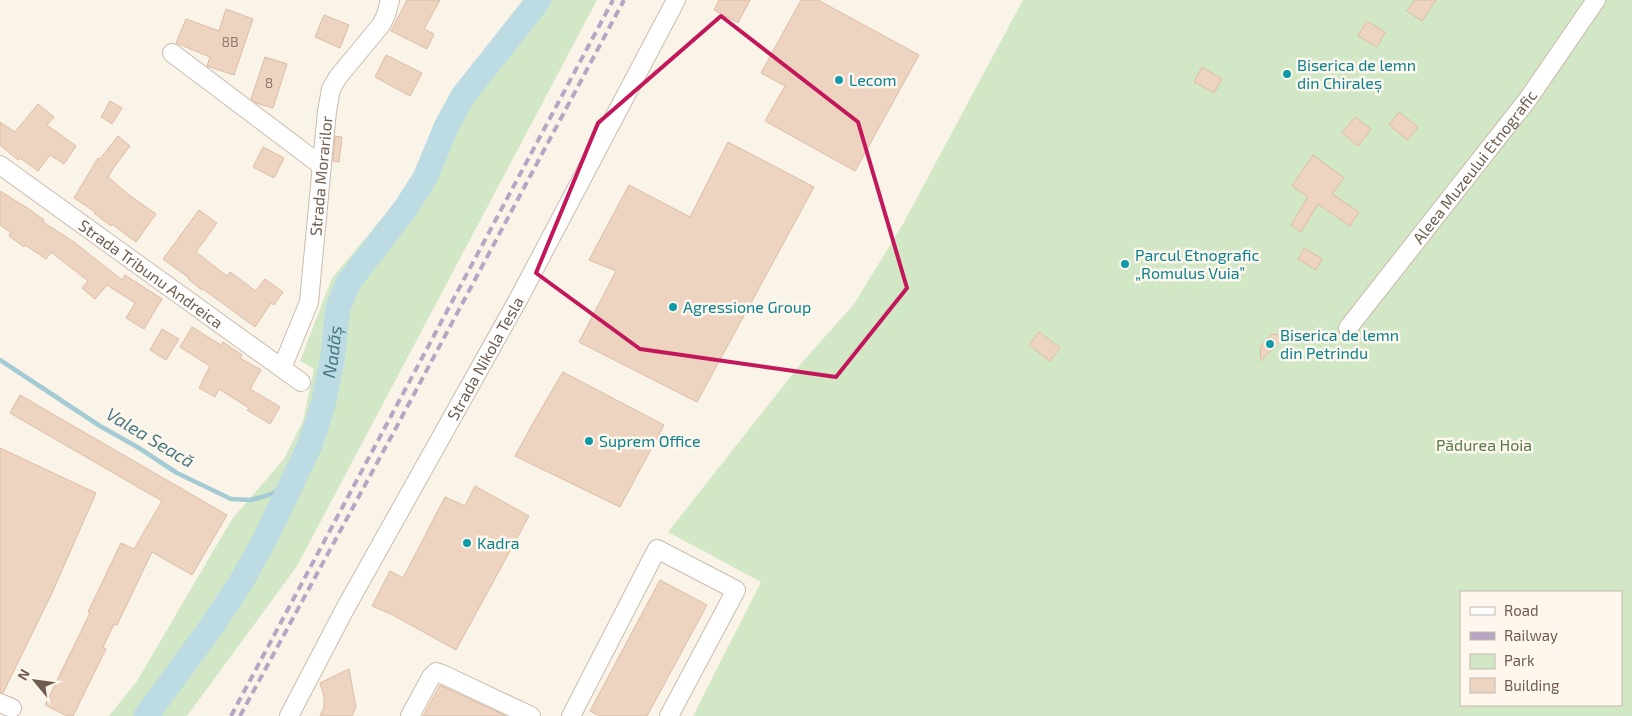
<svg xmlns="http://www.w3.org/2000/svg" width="1632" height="716" font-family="'Exo 2',sans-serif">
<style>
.green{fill:#d2e7c6;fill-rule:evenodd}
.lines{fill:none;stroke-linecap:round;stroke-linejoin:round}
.stream{stroke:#a4cad3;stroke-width:4.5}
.river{stroke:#bddbe2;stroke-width:25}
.building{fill:#edd4c1;stroke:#debca3}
.minor-casing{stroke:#cbbcae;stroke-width:20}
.minor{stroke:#fff;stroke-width:18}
.rail{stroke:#b7a6c3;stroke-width:4;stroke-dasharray:8 5;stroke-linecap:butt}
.marked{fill:none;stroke:#c2185b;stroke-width:4;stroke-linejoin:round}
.culture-dot{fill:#0f9aa8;stroke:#fdf7ed;stroke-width:2}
.labels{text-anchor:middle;stroke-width:5;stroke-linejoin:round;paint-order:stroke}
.number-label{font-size:14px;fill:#907a6a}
.culture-label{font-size:16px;fill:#0d838f;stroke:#fdf7ed;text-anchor:start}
.street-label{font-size:16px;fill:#715c4d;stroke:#fdf7ed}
.park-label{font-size:16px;fill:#567b49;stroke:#fdf7ed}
.water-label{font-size:18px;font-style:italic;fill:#497783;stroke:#fdf7ed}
</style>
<rect width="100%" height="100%" fill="#faf3e7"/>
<!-- green -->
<g class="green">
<polygon points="528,0 597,0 297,566 187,716 109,716 137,681 232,519 284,459 303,421 314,369 300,361 332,278 415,179 448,109 474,66"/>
<path d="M1023,0h609v716h-939l68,-134 -93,-50 131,-166 55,-62 49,-80zM1461,592h160v113h-160z"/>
</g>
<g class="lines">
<!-- stream -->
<polyline class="stream" points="0,360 100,426 139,448 177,473 231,499 251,500 272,494 293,478"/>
<!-- river -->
<path class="river" id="s1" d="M146,716l66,-90 29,-44 24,-43 45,-94 13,-40 9,-43 6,-54 10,-25 57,-74 20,-31 21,-51 17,-31 76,-96"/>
</g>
<!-- building -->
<g class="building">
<polygon points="407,0 440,0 424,29 434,34 427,49 391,31"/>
<polygon points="719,0 750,0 738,23 714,10"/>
<polygon points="801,0 818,0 919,55 855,171 765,121 785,86 761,73"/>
<polygon points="1415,0 1436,0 1422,21 1407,11"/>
<polygon points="226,9 253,19 234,75 207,66 210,57 176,43 186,19 219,31"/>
<polygon points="324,15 349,25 340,48 315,37"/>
<polygon points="1367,21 1385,32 1377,47 1358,36"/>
<polygon points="386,55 422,73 410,96 375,77"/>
<polygon points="265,57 287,64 273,108 256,103 251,99"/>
<polygon points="1202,67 1222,79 1214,93 1194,82"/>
<polygon points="110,101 122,108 112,124 101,117"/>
<polygon points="38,104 54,117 47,125 76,146 64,164 50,155 38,171 20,158 18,160 0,145 0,122 15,132"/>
<polygon points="1399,112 1418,127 1408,140 1389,125"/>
<polygon points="1355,117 1371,129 1358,146 1342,133"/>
<polygon points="118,136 130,146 114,167 108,177 129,195 156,214 136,242 112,224 111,226 94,213 95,212 74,198 98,158 100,159"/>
<polygon points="335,136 342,137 339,162 333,161"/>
<polygon points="728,142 814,187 697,402 579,342 616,271 589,260 629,185 690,217"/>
<polygon points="263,147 284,158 274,178 253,167"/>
<polygon points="1313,155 1344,178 1332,194 1359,212 1350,226 1318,204 1301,232 1291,225 1308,197 1292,186"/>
<polygon points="0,191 29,209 44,220 43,222 74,242 122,280 125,275 162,299 144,329 126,318 135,303 107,285 95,299 82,288 88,281 51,252 46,259 25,245 24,247 9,236 11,233 0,225"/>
<polygon points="199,210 217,223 196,252 227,276 230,272 256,291 265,279 283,292 274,305 271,303 255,327 203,289 202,290 188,279 189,278 163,259"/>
<polygon points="1304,248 1322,259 1316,270 1298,259"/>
<polygon points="192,327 221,345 223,342 242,355 240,358 261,370 250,389 280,407 270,424 247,410 249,408 219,389 215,397 199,388 210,366 180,347"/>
<polygon points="162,329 179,339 166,360 150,350"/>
<polygon points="1039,332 1060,348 1050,361 1029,345"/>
<polygon points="1272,334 1285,336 1261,361 1260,347"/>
<polygon points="563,372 664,425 620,507 515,456 537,416"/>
<polygon points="20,395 227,515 192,575 152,552 117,625 114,624 103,647 106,649 73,716 67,716 45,705 90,613 88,612 121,543 134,549 162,501 10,413"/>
<polygon points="0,448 96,493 51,595 3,693 0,693"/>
<polygon points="475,486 529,516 456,650 391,614 372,606 390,571 403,578 445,497 465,506"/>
<polygon points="660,580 707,605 647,716 600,716 590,711"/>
<polygon points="349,669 356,707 352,716 320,716 324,707 324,696 320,683"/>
<polygon points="440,685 504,715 506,716 423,716"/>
</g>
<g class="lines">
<defs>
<g id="minor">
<polyline points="172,53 322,166"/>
<path id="s2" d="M0,165l301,217"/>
<path id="s3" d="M1348,328l180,-229 68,-99"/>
<path id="s4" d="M282,368l27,-66 18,-191 4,-22 7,-12 43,-52 5,-10 4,-15"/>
<polyline points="0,703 12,708"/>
<path id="s5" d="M289,716l57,-109 173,-309 157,-298"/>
<polyline points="410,716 431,677 436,672 442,674 531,716"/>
<polyline points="571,716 657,549 736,590 669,716"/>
</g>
</defs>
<!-- minor casing -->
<use href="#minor" class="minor-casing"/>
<!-- minor -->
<use href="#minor" class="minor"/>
<!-- rail -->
<g class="rail">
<polyline points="231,716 613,0"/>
<polyline points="240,716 397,426 624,0"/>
</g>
</g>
<!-- marked area -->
<path class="marked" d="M721,16l137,106 49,166 -71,89 -196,-28 -104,-76 62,-150z"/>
<!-- markers -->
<g class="culture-dot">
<circle cx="1287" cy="74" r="5"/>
<circle cx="839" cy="80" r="5"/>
<circle cx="1125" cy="264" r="5"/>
<circle cx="673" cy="307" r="5"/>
<circle cx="1270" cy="344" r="5"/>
<circle cx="589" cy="441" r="5"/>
<circle cx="467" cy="543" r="5"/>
</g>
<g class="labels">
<!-- number labels -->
<g class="number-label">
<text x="230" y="47">8B</text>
<text x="269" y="88">8</text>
</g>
<!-- culture labels -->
<g class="culture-label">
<text x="1297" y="71">Biserica de lemn<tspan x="1297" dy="18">din Chiraleș</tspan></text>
<text x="849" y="86">Lecom</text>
<text x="1135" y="261">Parcul Etnografic<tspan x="1135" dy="18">„Romulus Vuia”</tspan></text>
<text x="683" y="313">Agressione Group</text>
<text x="1280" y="341">Biserica de lemn<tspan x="1280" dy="18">din Petrindu</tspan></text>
<text x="599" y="447">Suprem Office</text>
<text x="477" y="549">Kadra</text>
</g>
<!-- street labels -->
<g class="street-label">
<text dy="6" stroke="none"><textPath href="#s3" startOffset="205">Aleea Muzeului Etnografic</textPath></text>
<text dy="6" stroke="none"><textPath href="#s4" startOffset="198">Strada Morarilor</textPath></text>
<text dy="6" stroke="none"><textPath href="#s2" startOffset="186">Strada Tribunu Andreica</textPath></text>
<text dy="6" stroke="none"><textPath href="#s5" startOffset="408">Strada Nikola Tesla</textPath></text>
</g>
<!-- park labels -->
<g class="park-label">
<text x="1484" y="451">Pădurea Hoia</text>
</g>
<!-- water labels -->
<g class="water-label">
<text dy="6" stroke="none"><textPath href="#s1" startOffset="414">Nadăș</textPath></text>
<text transform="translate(150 438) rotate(31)" y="6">Valea Seacă</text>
</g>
</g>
<!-- legend -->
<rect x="1460" y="591" width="162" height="115" fill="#fdf7ed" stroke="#c5b9ad"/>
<rect x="1470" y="607" width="25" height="8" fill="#ffffff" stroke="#c5b9ad"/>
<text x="1504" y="616" font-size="15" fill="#715c4d">Road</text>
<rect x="1470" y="632" width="25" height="8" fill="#b7a6c3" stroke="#c5b9ad"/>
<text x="1504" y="641" font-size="15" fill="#715c4d">Railway</text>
<rect x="1470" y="654" width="25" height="15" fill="#d2e7c6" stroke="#c5b9ad"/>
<text x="1504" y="666" font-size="15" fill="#715c4d">Park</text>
<rect x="1470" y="678" width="25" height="15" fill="#edd4c1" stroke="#c5b9ad"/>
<text x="1504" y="691" font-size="15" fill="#715c4d">Building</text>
<!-- north arrow -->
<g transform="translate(35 681) rotate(299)" stroke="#fdf7ed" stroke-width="4" paint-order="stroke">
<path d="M0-4L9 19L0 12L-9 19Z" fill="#715c4d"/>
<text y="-8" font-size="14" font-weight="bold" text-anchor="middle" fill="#715c4d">N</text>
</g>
</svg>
